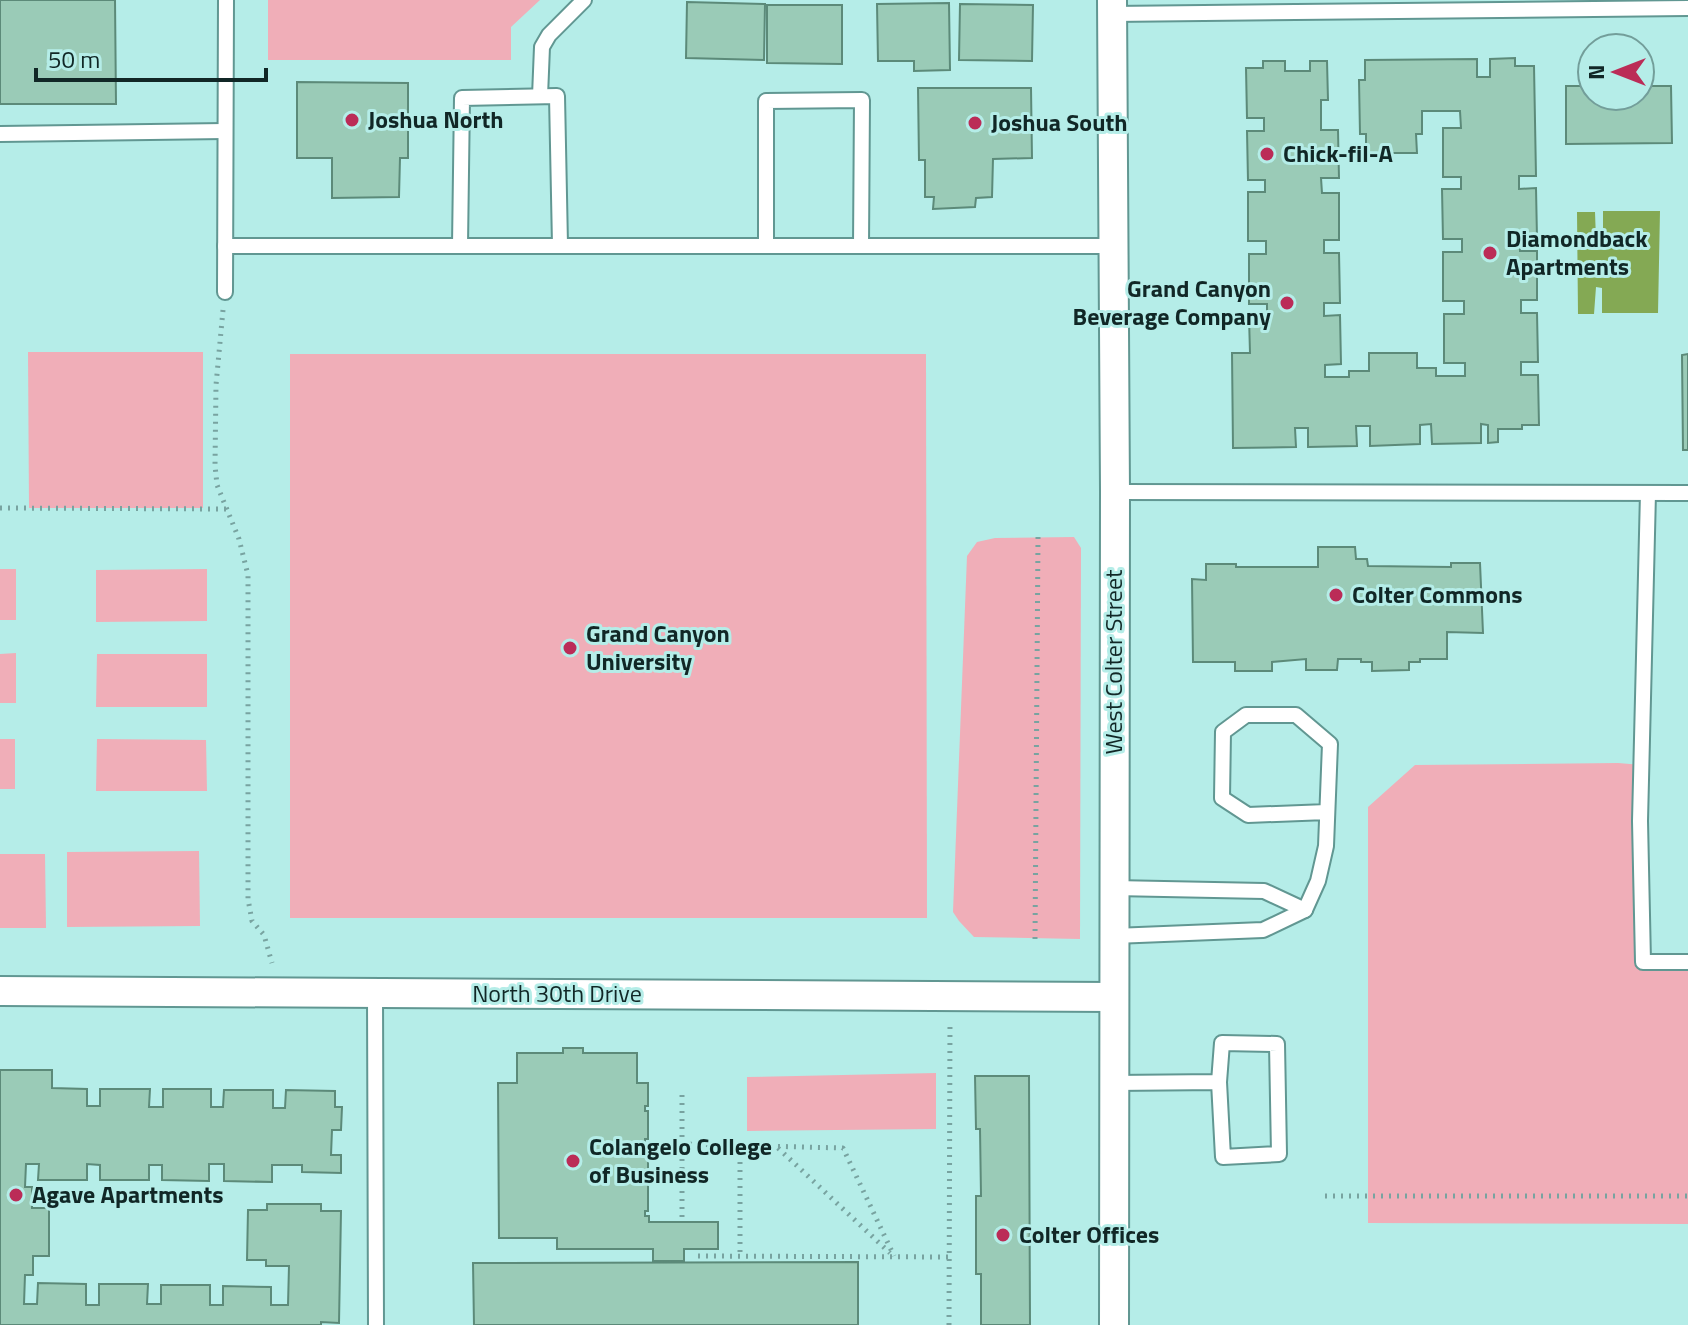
<svg xmlns="http://www.w3.org/2000/svg" width="1688" height="1325" font-family="'Titillium Web',sans-serif">
<style>
.green{fill:#f0aeb8}
.water{fill:#84a954}
.building{fill:#9acbb7;stroke:#5c8a79;stroke-width:2}
.lines{fill:none;stroke-linecap:round;stroke-linejoin:round}
.service-casing{stroke:#619792;stroke-width:18}
.minor-casing{stroke:#619792;stroke-width:32}
.path{stroke:#78a3a0;stroke-width:5;stroke-dasharray:2 6;stroke-linecap:butt}
.service{stroke:#fff;stroke-width:14}
.minor{stroke:#fff;stroke-width:28}
.poi-dot{fill:#bb2c57;stroke:#b5ede8;stroke-width:3}
.labels{text-anchor:middle;stroke-width:6;stroke-linejoin:round;paint-order:stroke}
.poi-label{font-size:24px;font-weight:bold;fill:#112726;stroke:#b5ede8;text-anchor:start}
.street-label{font-size:24px;fill:#112726;stroke:#b5ede8}
</style>
<rect width="100%" height="100%" fill="#b5ede8"/>
<!-- green -->
<g class="green">
<polygon points="268,0 540,0 511,27 511,60 268,60"/>
<polygon points="28,352 203,352 203,508 29,508"/>
<polygon points="290,354 926,354 927,918 290,918"/>
<polygon points="1074,537 1081,548 1080,939 974,937 959,921 953,912 967,556 977,542 995,538"/>
<rect x="0" y="569" width="16" height="51"/>
<polygon points="207,569 207,621 96,622 96,570"/>
<polygon points="16,653 16,703 0,703 0,654"/>
<polygon points="97,654 207,654 207,707 96,707"/>
<rect x="0" y="739" width="15" height="50"/>
<polygon points="97,739 206,740 207,791 96,791"/>
<polygon points="1618,763 1642,765 1643,962 1688,962 1688,1224 1368,1223 1368,807 1415,765"/>
<polygon points="199,851 200,926 67,927 67,852"/>
<polygon points="0,854 45,854 46,928 0,928"/>
<polygon points="936,1073 936,1129 747,1131 747,1077"/>
</g>
<!-- water -->
<polygon class="water" points="1603,211 1660,211 1658,313 1602,313 1602,288 1596,287 1594,314 1578,314 1577,212 1595,212 1596,240 1603,239"/>
<!-- building -->
<g class="building">
<polygon points="0,0 115,0 116,104 0,104"/>
<polygon points="687,2 765,4 764,60 686,58"/>
<polygon points="949,3 950,70 914,71 914,61 878,61 877,4"/>
<polygon points="960,4 1033,5 1032,61 959,60"/>
<polygon points="767,5 842,5 842,64 767,63"/>
<polygon points="1515,58 1515,66 1534,66 1536,176 1519,176 1519,189 1536,188 1537,238 1520,238 1520,251 1537,251 1537,300 1521,300 1521,313 1537,313 1538,362 1521,362 1521,375 1538,375 1539,425 1522,425 1522,429 1498,429 1498,442 1488,443 1488,425 1481,424 1481,443 1432,444 1431,424 1420,425 1420,444 1370,446 1370,426 1356,426 1357,446 1308,447 1308,428 1295,428 1296,447 1233,448 1232,353 1250,353 1249,317 1267,317 1267,304 1249,304 1249,254 1266,254 1266,241 1248,241 1248,192 1265,192 1265,180 1248,180 1247,131 1264,131 1264,118 1247,118 1246,68 1263,68 1263,61 1285,61 1285,71 1310,71 1310,61 1327,61 1328,100 1321,100 1321,130 1338,130 1339,178 1321,178 1322,193 1339,193 1339,240 1324,240 1324,253 1339,253 1340,303 1324,303 1324,316 1340,315 1341,364 1325,365 1325,377 1349,377 1349,371 1369,371 1369,353 1417,353 1417,368 1436,368 1436,376 1465,376 1465,363 1444,363 1444,314 1464,314 1464,301 1443,301 1443,252 1462,252 1462,239 1443,239 1442,189 1461,189 1461,177 1443,177 1443,128 1461,128 1460,111 1422,111 1422,134 1416,134 1417,153 1366,153 1366,134 1360,134 1359,80 1365,80 1365,60 1477,59 1477,77 1490,77 1490,59"/>
<polygon points="297,82 408,83 408,158 400,158 399,197 332,198 332,158 297,158"/>
<polygon points="1566,86 1592,86 1592,96 1640,96 1640,86 1671,86 1672,143 1566,144"/>
<polygon points="918,88 1031,88 1032,158 993,159 992,197 976,198 975,207 933,209 934,197 925,197 925,160 919,160"/>
<polygon points="1688,354 1688,450 1683,450 1682,355"/>
<polygon points="1318,547 1355,547 1356,559 1367,559 1368,566 1451,567 1451,563 1480,563 1483,633 1447,632 1447,659 1420,659 1420,662 1409,662 1409,670 1372,671 1372,662 1361,662 1361,659 1338,659 1337,670 1306,670 1306,659 1272,662 1272,671 1235,671 1235,662 1193,662 1192,579 1206,580 1206,564 1236,564 1236,567 1318,567"/>
<polygon points="563,1048 583,1048 583,1053 637,1053 637,1083 648,1083 648,1106 645,1106 645,1111 648,1111 648,1139 645,1139 645,1144 648,1144 648,1178 645,1178 645,1183 648,1183 648,1211 645,1211 645,1216 649,1216 649,1222 718,1222 718,1249 684,1249 684,1261 653,1261 653,1249 557,1249 557,1238 499,1238 498,1083 517,1083 517,1053 563,1053"/>
<polygon points="0,1070 52,1070 52,1088 87,1089 87,1106 100,1106 100,1089 150,1089 149,1107 163,1107 163,1089 211,1089 211,1107 223,1107 224,1090 273,1090 273,1108 285,1108 286,1090 335,1091 335,1107 342,1107 341,1130 332,1130 331,1155 341,1155 341,1173 302,1172 302,1165 272,1165 272,1182 224,1181 224,1164 209,1164 209,1181 162,1180 162,1165 149,1165 149,1180 100,1180 100,1165 87,1164 87,1180 38,1180 39,1164 26,1164 25,1187 32,1187 32,1208 49,1208 49,1256 33,1256 33,1275 25,1275 24,1304 37,1304 38,1283 86,1284 86,1305 99,1305 99,1284 148,1284 147,1304 161,1304 161,1285 210,1285 210,1305 223,1305 223,1286 271,1287 271,1305 288,1305 289,1266 266,1266 266,1260 247,1260 248,1210 267,1210 267,1204 321,1204 321,1211 341,1211 339,1323 321,1322 321,1325 0,1325"/>
<polygon points="975,1076 1029,1076 1030,1325 981,1325 981,1274 976,1274 976,1196 981,1196 980,1129 976,1129"/>
<polygon points="858,1262 858,1325 474,1325 473,1263"/>
</g>
<g class="lines">
<defs>
<g id="service">
<polyline points="1112,14 1688,8"/>
<polyline points="540,96 542,47 549,35 584,0"/>
<polyline points="0,134 225,131"/>
<polyline points="460,245 462,98 557,96 560,245"/>
<polyline points="225,246 1113,246"/>
<polyline points="766,246 766,101 862,100 861,246"/>
<polyline points="225,292 226,0"/>
<polyline points="1115,492 1688,493"/>
<polyline points="1648,493 1640,821 1643,962 1688,962"/>
<polyline points="1114,888 1264,891 1305,910 1263,930 1114,936"/>
<polyline points="1305,910 1318,881 1326,846 1330,744 1296,715 1246,715 1223,732 1222,798 1248,815 1327,812"/>
<polyline points="375,993 376,1325"/>
<polyline points="1113,1083 1219,1082 1222,1043 1277,1044 1279,1154 1223,1157 1219,1082"/>
</g>
<g id="minor">
<polyline points="1112,0 1115,492 1114,1325"/>
<polyline points="0,991 1114,997"/>
</g>
</defs>
<!-- service casing -->
<use href="#service" class="service-casing"/>
<!-- minor casing -->
<use href="#minor" class="minor-casing"/>
<!-- path -->
<g class="path">
<polyline points="223,310 216,385 215,465 217,485 239,539 248,575 248,899 252,921 264,935 272,963"/>
<polyline points="0,508 227,509"/>
<polyline points="1035,939 1038,537"/>
<polyline points="682,1144 843,1148 894,1256"/>
<polyline points="740,1146 740,1256"/>
<polyline points="778,1148 890,1253"/>
<polyline points="1325,1196 1688,1196"/>
<polyline points="682,1217 682,1094"/>
<polyline points="698,1256 949,1257"/>
<polyline points="949,1325 950,1022"/>
</g>
<!-- service -->
<use href="#service" class="service"/>
<!-- minor -->
<use href="#minor" class="minor"/>
</g>
<!-- markers -->
<g class="poi-dot">
<circle cx="352" cy="120" r="8"/>
<circle cx="975" cy="123" r="8"/>
<circle cx="1267" cy="154" r="8"/>
<circle cx="1490" cy="253" r="8"/>
<circle cx="1287" cy="303" r="8"/>
<circle cx="1336" cy="595" r="8"/>
<circle cx="570" cy="648" r="8"/>
<circle cx="573" cy="1161" r="8"/>
<circle cx="16" cy="1195" r="8"/>
<circle cx="1003" cy="1235" r="8"/>
</g>
<g class="labels">
<!-- poi labels -->
<g class="poi-label">
<text x="368" y="128">Joshua North</text>
<text x="991" y="131">Joshua South</text>
<text x="1283" y="162">Chick-fil-A</text>
<text x="1506" y="247">Diamondback<tspan x="1506" dy="28">Apartments</tspan></text>
<text x="1271" y="297" text-anchor="end">Grand Canyon<tspan x="1271" dy="28">Beverage Company</tspan></text>
<text x="1352" y="603">Colter Commons</text>
<text x="586" y="642">Grand Canyon<tspan x="586" dy="28">University</tspan></text>
<text x="589" y="1155">Colangelo College<tspan x="589" dy="28">of Business</tspan></text>
<text x="32" y="1203">Agave Apartments</text>
<text x="1019" y="1243">Colter Offices</text>
</g>
<!-- street labels -->
<g class="street-label">
<text transform="translate(1114 662) rotate(-90)" y="8">West Colter Street</text>
<text x="557" y="1002">North 30th Drive</text>
</g>
</g>
<!-- north arrow -->
<g transform="translate(1616 72) rotate(270)"><circle r="38" fill="#b5ede8" stroke="#739e9a" stroke-width="2"/>
<path d="M0-6L14 30L0 20L-14 30Z" fill="#bb2c57"/>
<text y="-12" font-size="22" font-weight="bold" text-anchor="middle" fill="#112726">N</text>
</g>
<!-- scale -->
<path d="M36 68v12h230v-12" fill="none" stroke="#112726" stroke-width="4"/>
<text x="48" y="68" font-size="24" fill="#112726" stroke="#b5ede8" stroke-width="6" paint-order="stroke">50 m</text>
</svg>
